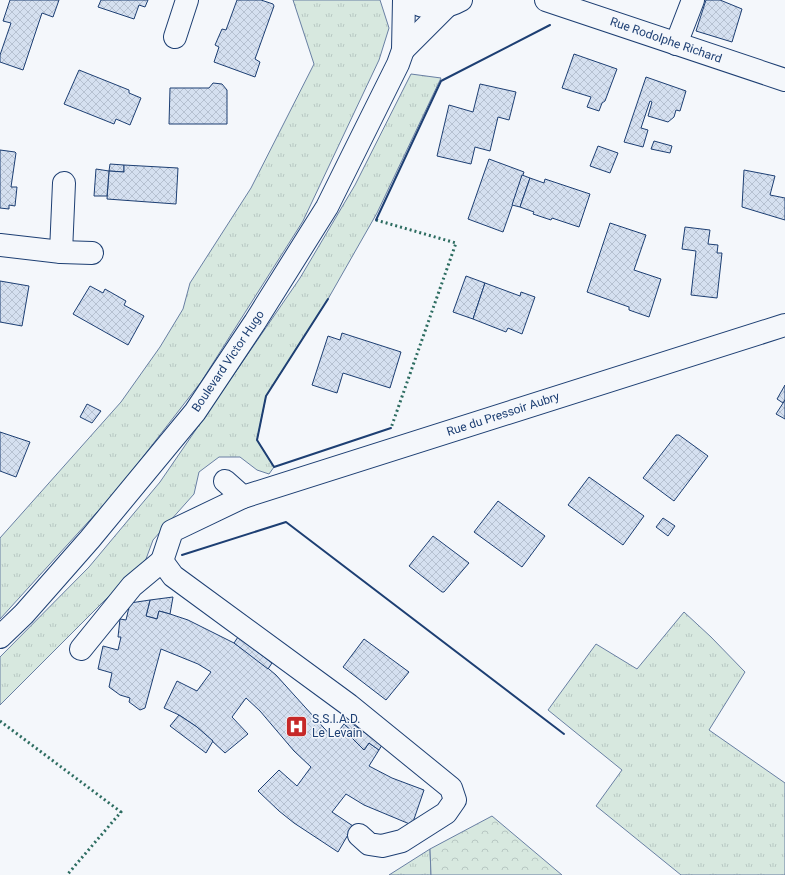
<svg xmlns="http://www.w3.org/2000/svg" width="785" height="875" font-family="Roboto,sans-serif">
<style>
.grass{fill:url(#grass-tufts);stroke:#687fa3}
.forest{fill:url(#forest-crowns);stroke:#687fa3}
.building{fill:url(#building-cross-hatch);stroke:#1d3f73}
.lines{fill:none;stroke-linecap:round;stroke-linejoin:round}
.minor-casing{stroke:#1d3f73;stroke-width:24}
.major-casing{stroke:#1d3f73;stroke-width:24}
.minor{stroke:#f4f7fb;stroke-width:22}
.major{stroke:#f4f7fb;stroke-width:22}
.hedge{stroke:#2c6c60;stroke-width:3;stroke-dasharray:2 3;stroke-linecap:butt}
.wall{stroke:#1d3f73;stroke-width:2}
.labels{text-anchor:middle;stroke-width:3;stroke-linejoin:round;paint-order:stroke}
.street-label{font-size:12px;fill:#1d3f73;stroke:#f4f7fb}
.poi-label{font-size:12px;fill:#1d3f73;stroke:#f4f7fb;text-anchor:start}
</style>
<defs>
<pattern id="grass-tufts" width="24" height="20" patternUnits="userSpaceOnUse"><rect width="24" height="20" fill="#d7e8df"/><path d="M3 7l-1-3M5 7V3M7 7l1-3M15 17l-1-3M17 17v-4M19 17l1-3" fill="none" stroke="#b8c8c3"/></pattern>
<pattern id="forest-crowns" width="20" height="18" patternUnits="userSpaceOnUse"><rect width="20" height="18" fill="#d7e8df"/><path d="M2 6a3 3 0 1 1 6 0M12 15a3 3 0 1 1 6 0" fill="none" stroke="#b8c8c3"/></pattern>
<pattern id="building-cross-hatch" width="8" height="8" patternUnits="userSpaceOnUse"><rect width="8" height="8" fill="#d5e0f0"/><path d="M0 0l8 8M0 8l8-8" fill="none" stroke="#b6c1d1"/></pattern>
</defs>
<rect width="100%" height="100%" fill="#f4f7fb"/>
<!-- grass -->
<g class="grass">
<polygon points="293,0 380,0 389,28 379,60 303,221 201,382 118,489 0,619 0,538 121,402 160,347 183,309 190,283 251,188 314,64"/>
<polygon points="411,74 441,78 377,213 328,299 266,396 257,440 274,467 269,474 257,470 240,457 219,457 199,472 194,494 153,540 146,559 0,705 0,657 89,567 160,482 300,278 355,185"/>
<polygon points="684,612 711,637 745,672 709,730 785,783 785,875 681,875 596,806 622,770 548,710 596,644 637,669"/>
<polygon points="430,849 431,875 389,875"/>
</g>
<!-- forest -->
<polygon class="forest" points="492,816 562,875 431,875 430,849"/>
<!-- building -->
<g class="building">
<polygon points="10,0 59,0 53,17 42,13 23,70 0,62 0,55 11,23 3,21"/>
<polygon points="101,0 148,0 145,7 139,5 134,19 98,7"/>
<polygon points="237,0 261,0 273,4 274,6 255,59 260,62 255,77 214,62 219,47 215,45 222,29 226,30"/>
<polygon points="706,0 720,0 742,9 732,42 696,31"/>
<polygon points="574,54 617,69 605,101 602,103 599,111 587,107 591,97 562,88"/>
<polygon points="79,70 129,90 129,93 141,98 130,125 116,119 114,124 64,104"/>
<polygon points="646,77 686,91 680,111 676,110 674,117 668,122 648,116 652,102 650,101 641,128 648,130 643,147 624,142"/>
<polygon points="213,83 222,84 227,90 227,124 169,124 170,88 209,88"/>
<polygon points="480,84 516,92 509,120 498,117 490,151 475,147 471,164 437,156 449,105 473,112"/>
<polygon points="654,141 672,146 670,153 651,149"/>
<polygon points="598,146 618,153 610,173 590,166"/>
<polygon points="0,150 15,152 16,153 11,187 17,187 15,206 9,205 9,209 0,208"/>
<polygon points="489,159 524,172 503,232 468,219"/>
<polygon points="110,164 124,165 124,172 109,171"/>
<polygon points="124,165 178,168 176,204 107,199 109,171 124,172"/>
<polygon points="96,169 109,171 107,196 94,196"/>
<polygon points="744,170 775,176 770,195 785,198 785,220 742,207"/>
<polygon points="522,175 530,178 520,207 512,205"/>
<polygon points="530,178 544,183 545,179 590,194 579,227 552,218 551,220 533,214 534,212 520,207"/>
<polygon points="610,223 646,235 634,270 661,279 649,317 629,310 629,307 587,292"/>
<polygon points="685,227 710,230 708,244 718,245 717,253 722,253 717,298 691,295 696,251 682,249"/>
<polygon points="466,276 485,283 473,319 453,312"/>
<polygon points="0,281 29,286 22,326 0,322"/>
<polygon points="485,283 520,296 521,292 535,297 522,334 508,328 506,332 473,319"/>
<polygon points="90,286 103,293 105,289 126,301 124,305 144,316 128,345 73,314"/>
<polygon points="342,333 401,352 390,388 343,373 337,393 312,385 328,336 340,340"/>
<polygon points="785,385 785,400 783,403 777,399"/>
<polygon points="785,400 785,419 776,414"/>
<polygon points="87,404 101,411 92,423 80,417"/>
<polygon points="0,432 30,442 16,477 0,471"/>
<polygon points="676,435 679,435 708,456 674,501 643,478"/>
<polygon points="589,477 644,516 623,545 568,505"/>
<polygon points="498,501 545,536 522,567 474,532"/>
<polygon points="663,518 675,526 668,536 656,527"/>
<polygon points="433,536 469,563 444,592 442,592 409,566"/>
<polygon points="173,597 170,614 159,611 157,619 146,616 150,600"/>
<polygon points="150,600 146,616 157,619 159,611 170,614 188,620 234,643 257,659 276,675 333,738 344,724 353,732 350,736 364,750 369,743 379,750 369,766 392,778 424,790 412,825 364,805 346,794 332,812 353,826 338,852 294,823 279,811 258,791 279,770 297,786 311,767 294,751 260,711 246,698 232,717 248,734 225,753 197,727 179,715 164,708 177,681 197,691 211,672 198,664 161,649 145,708 140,710 129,702 130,698 120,695 109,687 112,673 98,669 103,646 118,650 121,637 118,637 120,619 126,620 130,603"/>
<polygon points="238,637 272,663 268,669 234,643"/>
<polygon points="364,639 409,672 386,700 343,667"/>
<polygon points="179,715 197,727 213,741 206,753 170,726"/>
<polygon points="347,720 382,745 379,750 369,743 364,750 350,736 353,732 344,724"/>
</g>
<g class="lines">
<defs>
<g id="minor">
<polyline points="546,0 785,80"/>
<polyline points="175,37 187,0"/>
<polyline points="676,44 693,0"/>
<polyline points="0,245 61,252 92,253"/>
<polyline points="61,252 64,183"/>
<polyline points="225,481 243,497 785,325"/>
<polyline points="162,561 172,531 243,497"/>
<polyline points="81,649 132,586 162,561 173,576 349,705 451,788 455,800 446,813 402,841 382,846 369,844 359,835"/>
</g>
<g id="major">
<path d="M410,0c16,11 35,9 51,0"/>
<polyline points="403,50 446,7"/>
<polyline points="0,637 24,614 90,539 195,412 255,322 327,207 398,64 403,50 404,0"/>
</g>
</defs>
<!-- minor casing -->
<use href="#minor" class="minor-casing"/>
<!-- major casing -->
<use href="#major" class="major-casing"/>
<!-- minor -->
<use href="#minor" class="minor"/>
<!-- major -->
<use href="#major" class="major"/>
<!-- hedge -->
<g class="hedge">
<polyline points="376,220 456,243 391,428"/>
<polyline points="0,721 121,812 67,875"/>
</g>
<!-- wall -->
<g class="wall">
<polyline points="376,220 441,81 550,25"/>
<polyline points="328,299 266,396 257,440 274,467 391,428"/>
<polyline points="182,555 286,522 564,734"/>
</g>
</g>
<!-- icons -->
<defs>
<symbol id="hospital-square" viewBox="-11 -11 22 22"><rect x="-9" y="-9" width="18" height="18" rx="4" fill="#c62828" stroke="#f4f7fb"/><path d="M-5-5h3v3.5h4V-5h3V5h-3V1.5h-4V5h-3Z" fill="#fff"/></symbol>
</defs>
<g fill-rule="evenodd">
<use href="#hospital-square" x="284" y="714" width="25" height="25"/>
</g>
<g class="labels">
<!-- street labels -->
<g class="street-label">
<text transform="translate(666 40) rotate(19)" y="4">Rue Rodolphe Richard</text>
<text transform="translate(228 361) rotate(-56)" y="4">Boulevard Victor Hugo</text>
<text transform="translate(503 414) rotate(-18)" y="4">Rue du Pressoir Aubry</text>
</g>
<!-- poi labels -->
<g class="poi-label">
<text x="312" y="723">S.S.I.A.D.<tspan x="312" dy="14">Le Levain</tspan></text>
</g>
</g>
</svg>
